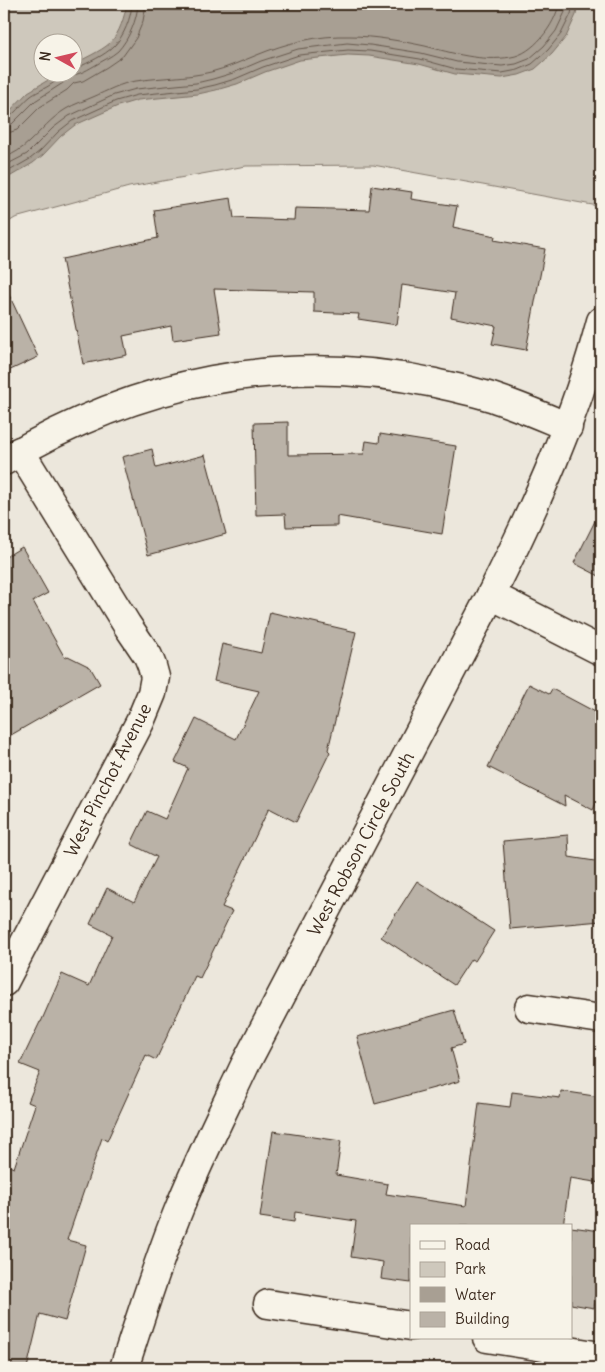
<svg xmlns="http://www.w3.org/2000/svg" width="605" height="1372" font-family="Delius,sans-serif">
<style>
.green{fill:#cec8bc;stroke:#84796d;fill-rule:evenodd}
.water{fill:#a89f93;stroke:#7c7064}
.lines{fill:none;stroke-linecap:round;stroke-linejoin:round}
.shore{stroke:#67594d;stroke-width:1}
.building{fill:#bab2a7;stroke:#3b2a1e}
.minor-casing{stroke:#3b2a1e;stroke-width:31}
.minor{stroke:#f7f3e8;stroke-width:28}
.labels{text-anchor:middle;stroke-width:4;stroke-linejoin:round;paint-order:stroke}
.street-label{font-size:18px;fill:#3b2a1e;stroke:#f7f3e8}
</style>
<rect width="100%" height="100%" fill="#ece7dc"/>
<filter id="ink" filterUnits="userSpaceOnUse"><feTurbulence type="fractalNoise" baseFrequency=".02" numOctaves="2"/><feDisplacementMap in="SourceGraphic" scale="10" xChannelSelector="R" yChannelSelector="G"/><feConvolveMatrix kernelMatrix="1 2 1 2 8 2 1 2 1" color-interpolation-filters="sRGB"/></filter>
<g filter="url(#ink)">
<!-- green -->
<path class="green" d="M4,4h597v186l-3,16 -225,-41 -127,1 -117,21 -114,31 -11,7zM42,42h30v30h-30z"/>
<!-- water -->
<path class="water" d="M127,4h451l-2,11 -10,22 -14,17 -17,15 -16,6 -17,3 -47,-4 -36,-10 -50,-8 -21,-1 -48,5 -35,12 -28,12 -21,6 -18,4 -60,6 -20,6 -43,19 -14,11 -18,19 -10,8 -22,13 -7,2v-61l24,-25 32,-19 12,-1 1,-7c11,-7 27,-13 37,-22 10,-10 14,-26 17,-39z"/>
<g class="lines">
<!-- shore -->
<g class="shore">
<path d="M72,69l5,-1c12,-6 27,-12 37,-22 10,-10 17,-28 18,-42"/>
<path d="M4,120c8,-2 19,-18 27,-24 8,-6 29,-13 31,-24"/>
<path d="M4,126l8,-2 23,-23 28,-18 6,-8c10,0 16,-4 25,-9 8,-5 17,-9 24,-15 11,-12 19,-31 20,-47"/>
<polyline points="4,133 11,132 17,130 40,107 67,90 74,83 83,81 107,67 123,56 136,38 143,21 146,4"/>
<path d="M4,158c9,-4 18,-9 25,-16 12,-11 22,-24 37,-33 8,-5 18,-8 27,-12 14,-6 28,-14 43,-16 25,-4 50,-3 75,-9 16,-4 31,-11 46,-17 29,-12 61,-20 93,-19 24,0 51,5 75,10 27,7 57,16 86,11 22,-3 44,-32 48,-53"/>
<polyline points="4,166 27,154 53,128 69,116 114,95 136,89 196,83 213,79 233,73 261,61 298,49 347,43 370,45 421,53 457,62 502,66 516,64 529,59 544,46 556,31 565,12 566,4"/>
<polyline points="4,173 9,171 30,159 40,151 58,132 72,121 116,101 137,95 197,89 215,85 235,79 263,67 299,55 348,50 370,51 420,59 456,69 502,73 518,70 532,64 548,50 561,34 571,14 573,4"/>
</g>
</g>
<!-- building -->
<g class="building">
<polygon points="372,186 412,192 411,199 457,206 453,227 495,236 494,240 545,249 526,350 492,344 496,326 451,317 455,293 402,285 397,325 358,319 359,314 314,312 314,292 214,289 221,333 173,340 171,326 123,336 127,355 83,364 62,259 158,238 154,210 231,198 234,218 294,220 295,208 369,210"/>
<polygon points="4,284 38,357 4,373"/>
<polygon points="288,422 288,455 364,454 366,441 379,443 380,434 456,446 442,534 337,516 337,526 286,527 285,514 256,515 254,423"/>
<polygon points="152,449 156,468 205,455 226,534 148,555 122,457"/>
<polygon points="601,509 601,577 574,563"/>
<polygon points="22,547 48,593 33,601 65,658 68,656 90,667 100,684 4,739 4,558"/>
<polygon points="270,612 356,632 328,750 330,752 296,822 269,808 222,907 232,911 200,978 195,976 156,1060 146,1055 107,1141 102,1138 67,1240 86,1245 65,1321 40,1314 27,1368 4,1368 4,1164 14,1168 35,1105 28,1102 40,1072 20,1064 40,1022 41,1022 62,974 89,986 112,935 90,924 107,888 134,902 157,857 131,844 147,811 165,819 188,768 175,762 196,719 236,739 259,691 214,681 222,644 261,653"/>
<polygon points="529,684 549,694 552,689 601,715 601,793 593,810 564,795 565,806 488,767"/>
<polygon points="568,835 569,857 601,862 601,921 510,929 503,841"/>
<polygon points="417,881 494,931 475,961 471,959 454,985 381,937"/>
<polygon points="454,1010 464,1044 451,1048 460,1081 375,1104 357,1037"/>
<polygon points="561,1091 601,1097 601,1183 570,1178 563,1226 411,1226 411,1283 381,1279 383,1262 351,1257 356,1221 295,1212 294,1222 260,1217 273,1131 341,1141 336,1175 388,1184 386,1194 466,1206 479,1103 510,1107 512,1092 560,1098"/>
<polygon points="571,1227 601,1231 601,1261 594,1308 571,1304"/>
</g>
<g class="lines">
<defs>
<g id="minor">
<path d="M4,461c133,-80 279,-110 431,-78 21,5 42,9 62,16 24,8 47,18 71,28"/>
<polyline points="491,595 601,651"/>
<polyline points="4,982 140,722 152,693 155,677 152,666 148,656 127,625 20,451"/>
<polyline points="529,1008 601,1019"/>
<polyline points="268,1304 411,1326"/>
<polyline points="487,1338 601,1356"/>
<path d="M124,1368c17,-52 33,-104 53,-154 20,-51 45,-100 68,-149l246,-470c44,-88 85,-178 110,-274"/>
</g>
</defs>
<!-- minor casing -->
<use href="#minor" class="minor-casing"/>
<!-- minor -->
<use href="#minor" class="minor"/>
</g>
</g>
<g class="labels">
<!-- street labels -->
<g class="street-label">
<text transform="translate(108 780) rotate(-63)" y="6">West Pinchot Avenue</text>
<text transform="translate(361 844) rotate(-62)" y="6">West Robson Circle South</text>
</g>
</g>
<!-- margin -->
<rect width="605" height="1372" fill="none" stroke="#f7f3e8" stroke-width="20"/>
<rect x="10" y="10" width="585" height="1352" fill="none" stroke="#3b2a1e" stroke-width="2" filter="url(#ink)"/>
<!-- legend -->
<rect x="410" y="1224" width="162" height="115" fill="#f7f3e8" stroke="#aca397"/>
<rect x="420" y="1241" width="25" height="8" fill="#f7f3e8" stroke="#aca397"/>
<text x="455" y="1250" font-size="15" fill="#3b2a1e">Road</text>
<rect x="420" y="1262" width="25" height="15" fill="#cec8bc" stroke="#aca397"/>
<text x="455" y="1274" font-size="15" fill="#3b2a1e">Park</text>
<rect x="420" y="1287" width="25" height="15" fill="#a89f93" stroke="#aca397"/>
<text x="455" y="1300" font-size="15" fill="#3b2a1e">Water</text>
<rect x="420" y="1312" width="25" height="15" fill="#bab2a7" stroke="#aca397"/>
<text x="455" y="1324" font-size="15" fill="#3b2a1e">Building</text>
<!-- north arrow -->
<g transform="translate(58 58) rotate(278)"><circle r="24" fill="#f7f3e8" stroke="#aca397"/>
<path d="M0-4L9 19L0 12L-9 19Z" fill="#d1495b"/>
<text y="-8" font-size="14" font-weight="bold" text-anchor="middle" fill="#3b2a1e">N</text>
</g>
</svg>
